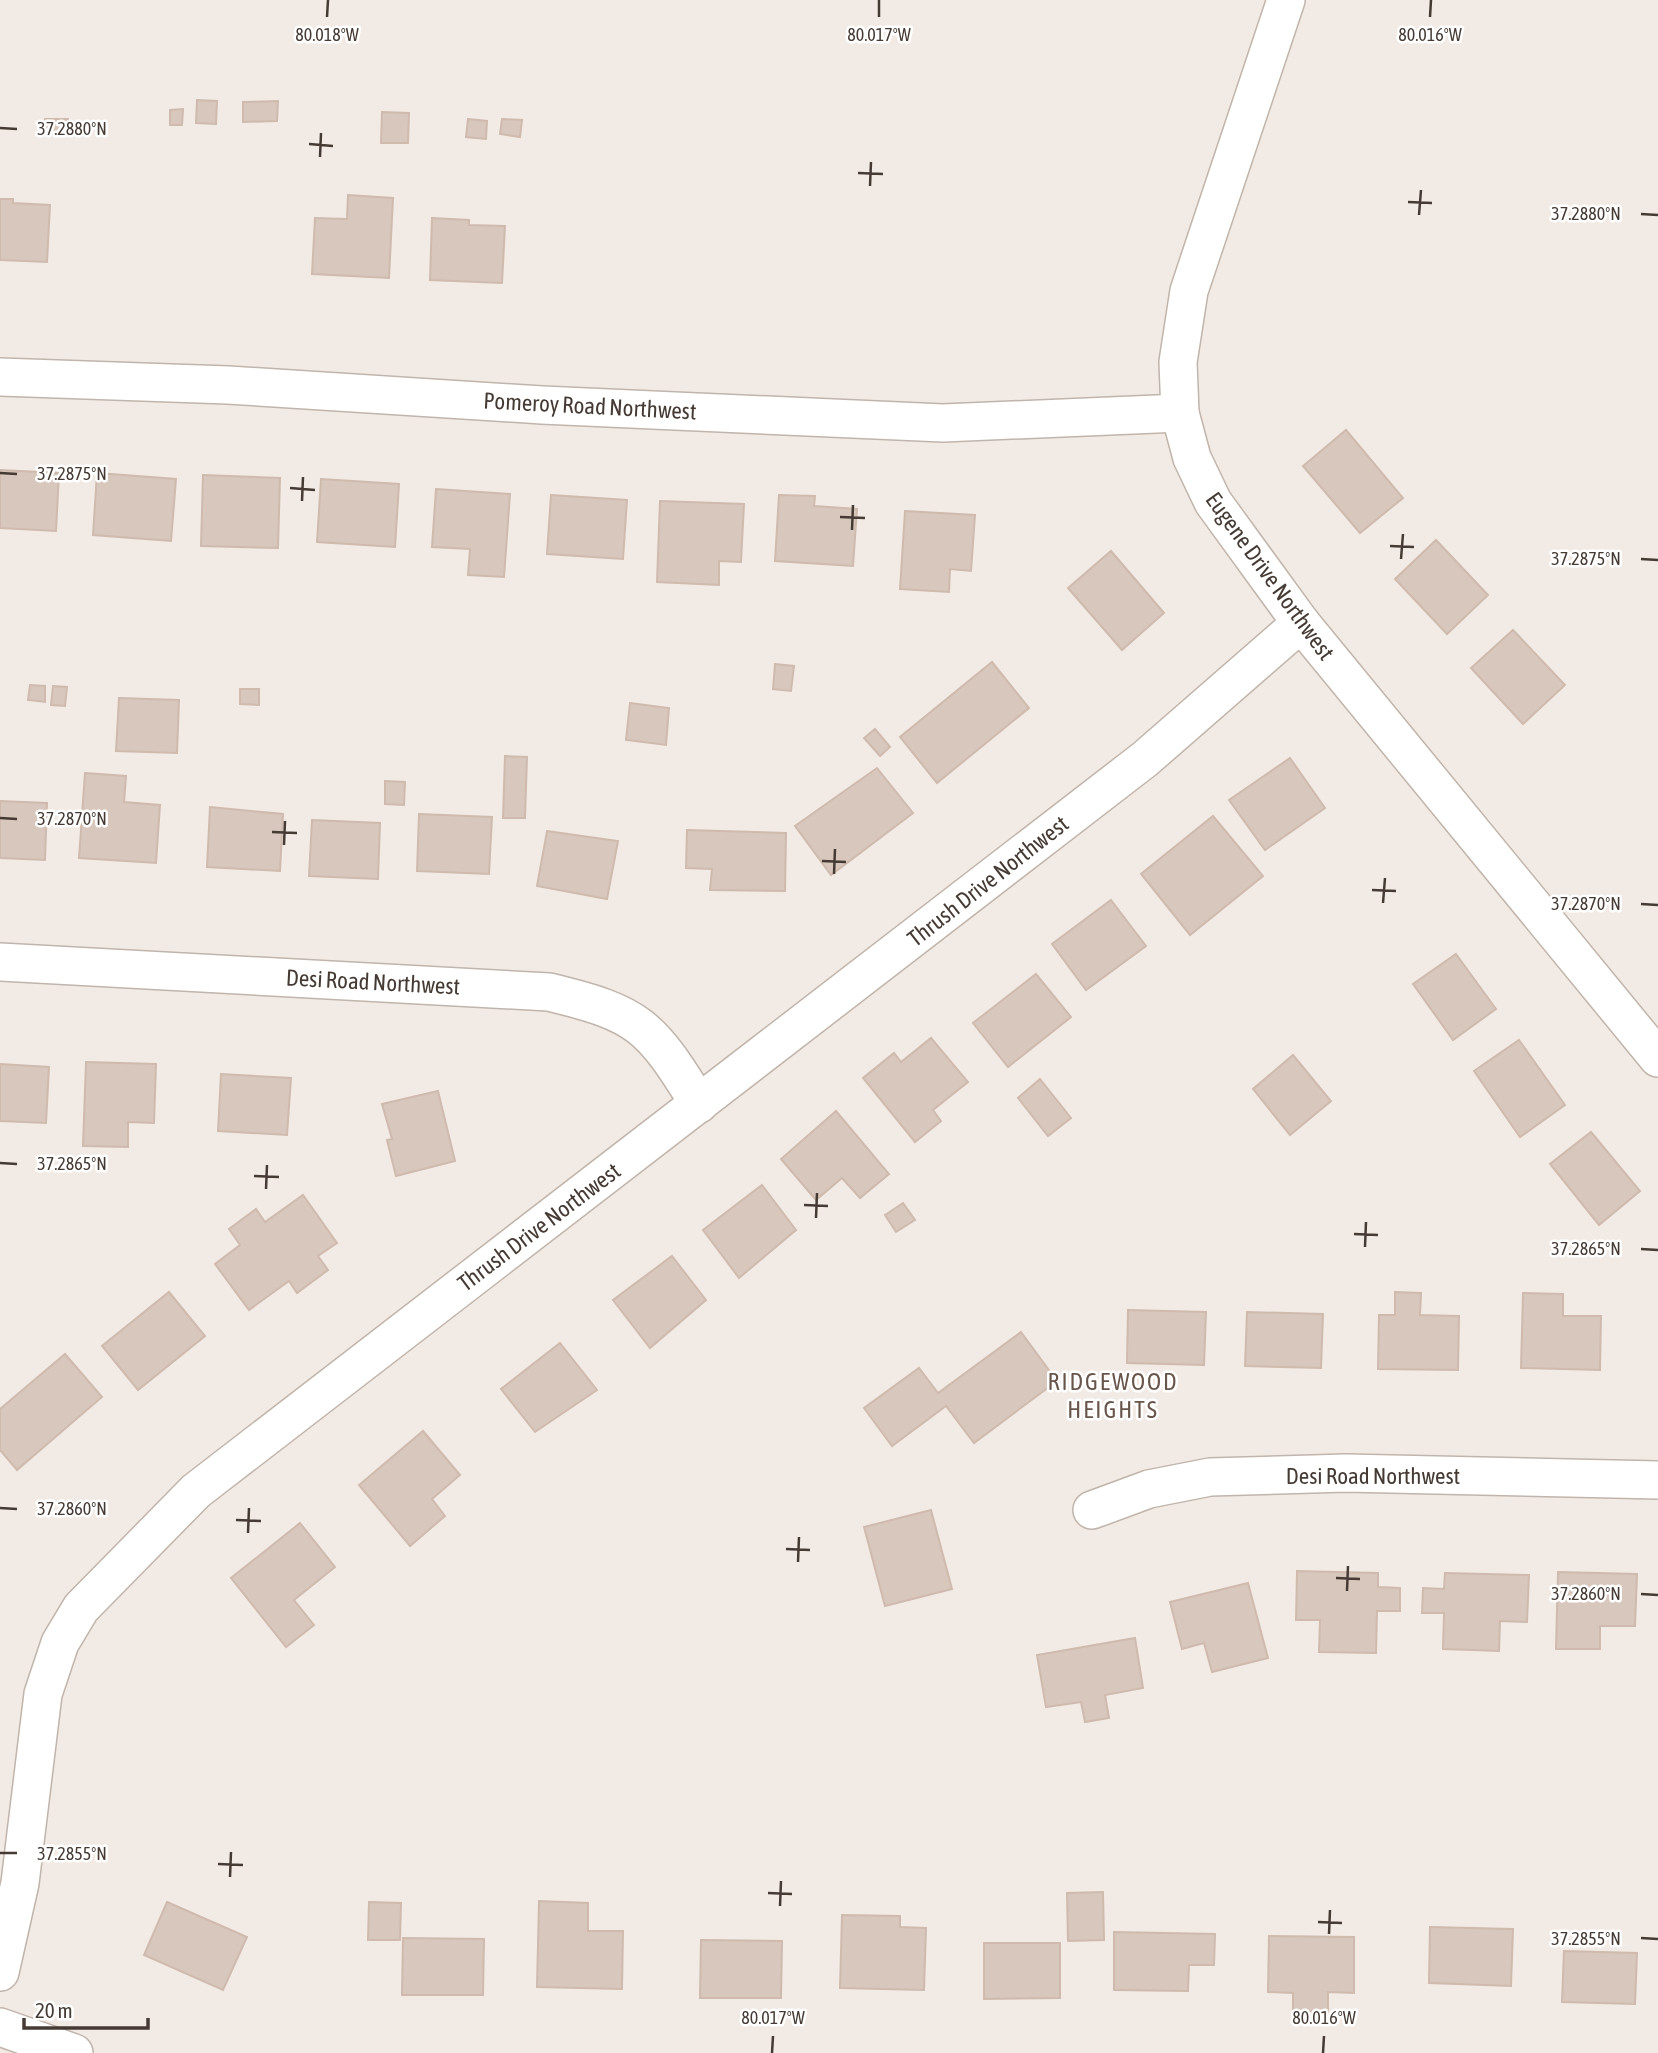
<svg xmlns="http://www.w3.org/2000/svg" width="1658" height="2053" font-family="'Asap Condensed',sans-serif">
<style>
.building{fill:#d7c7bd;stroke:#cfbaad;stroke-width:2}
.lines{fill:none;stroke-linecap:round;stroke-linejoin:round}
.street-casing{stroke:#c1b4aa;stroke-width:40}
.street{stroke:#fff;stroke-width:37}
.ticks{fill:none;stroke:#453b34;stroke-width:2.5}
.labels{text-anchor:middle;stroke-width:5;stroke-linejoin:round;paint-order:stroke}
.street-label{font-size:23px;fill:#453b34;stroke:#fff}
.neighbourhood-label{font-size:24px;letter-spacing:2px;fill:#68564b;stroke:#fff}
.ticks-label{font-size:18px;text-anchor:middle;fill:#453b34;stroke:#fff;stroke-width:5;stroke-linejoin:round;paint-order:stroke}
</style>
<rect width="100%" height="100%" fill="#f2ebe5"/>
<!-- building -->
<g class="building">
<polygon points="197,100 217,101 216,124 196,123"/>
<polygon points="278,101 277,121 243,122 243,102"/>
<polygon points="183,109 182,125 170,125 170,110"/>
<polygon points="382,112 409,113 408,143 381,143"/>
<polygon points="45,119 68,119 67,134 45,133"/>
<polygon points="468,119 487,121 486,139 466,137"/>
<polygon points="502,119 522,120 520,137 500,134"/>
<polygon points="348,195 393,198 389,278 312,274 315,218 347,219"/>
<polygon points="0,199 13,199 13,203 50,205 47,262 0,260"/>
<polygon points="432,218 469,220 469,225 505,226 502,283 430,280"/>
<polygon points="1346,430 1403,498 1360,533 1303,466"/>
<polygon points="0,470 59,473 56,531 0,528"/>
<polygon points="97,473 176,479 171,541 93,535"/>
<polygon points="203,475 280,478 278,548 201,546"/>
<polygon points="321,479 399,484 395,547 317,542"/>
<polygon points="436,489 510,494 504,577 468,575 470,549 432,547"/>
<polygon points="551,495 627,500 623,559 547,554"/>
<polygon points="779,495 815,496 814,506 857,509 853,566 775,561"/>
<polygon points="660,501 744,504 741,562 719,561 719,585 657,582"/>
<polygon points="905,511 975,515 971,571 950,569 949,592 900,589"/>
<polygon points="1436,540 1488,595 1447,634 1395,579"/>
<polygon points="1111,551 1164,613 1122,650 1068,588"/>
<polygon points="1513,630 1565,685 1523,724 1471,668"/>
<polygon points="992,662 1029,708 937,783 900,737"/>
<polygon points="775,664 794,666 791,691 773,689"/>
<polygon points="30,685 45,686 45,702 28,700"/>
<polygon points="53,686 67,687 65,706 51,705"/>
<polygon points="240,689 259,689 259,705 240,704"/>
<polygon points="119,698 179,700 177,753 116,751"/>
<polygon points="630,703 669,708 666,745 626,740"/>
<polygon points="875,729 890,747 880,756 864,738"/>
<polygon points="505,756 527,757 525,818 503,818"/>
<polygon points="1290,758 1325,808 1265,850 1229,800"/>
<polygon points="877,768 913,813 831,875 795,826"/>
<polygon points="85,773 126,776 124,802 160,805 156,863 79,858"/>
<polygon points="385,781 405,782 404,805 385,804"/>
<polygon points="0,801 47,803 45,860 0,858"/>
<polygon points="210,807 283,814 280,871 207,867"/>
<polygon points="419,814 492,817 489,874 417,871"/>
<polygon points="1213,816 1263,876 1190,935 1141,874"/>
<polygon points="312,820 380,823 378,879 309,876"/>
<polygon points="687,830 786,833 785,891 710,890 712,869 686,868"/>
<polygon points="547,831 618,841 607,899 537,886"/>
<polygon points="1111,900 1146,946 1086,990 1052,944"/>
<polygon points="1456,954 1496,1009 1453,1040 1413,984"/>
<polygon points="1036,974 1071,1017 1008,1067 973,1023"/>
<polygon points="931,1038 968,1082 933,1110 941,1121 915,1142 863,1078 894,1053 901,1062"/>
<polygon points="1519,1040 1565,1105 1520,1137 1474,1071"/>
<polygon points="1293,1055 1331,1101 1290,1135 1253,1089"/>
<polygon points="86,1062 156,1064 154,1123 128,1122 128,1147 83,1146"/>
<polygon points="0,1064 49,1067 46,1123 0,1121"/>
<polygon points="221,1074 291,1078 287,1135 218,1131"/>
<polygon points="1040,1079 1071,1118 1048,1136 1018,1098"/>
<polygon points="438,1091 455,1161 396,1176 387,1140 392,1139 382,1104"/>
<polygon points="836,1111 889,1174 860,1198 842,1178 816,1200 781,1159"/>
<polygon points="1591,1132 1640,1191 1599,1225 1550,1164"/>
<polygon points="762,1185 796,1230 739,1278 703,1230"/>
<polygon points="303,1195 337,1243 318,1256 328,1270 297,1293 289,1281 249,1310 215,1264 240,1245 229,1229 256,1209 265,1222"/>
<polygon points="903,1203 915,1220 896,1232 885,1215"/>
<polygon points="672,1256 706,1300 650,1348 613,1300"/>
<polygon points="169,1292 205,1336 138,1390 102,1346"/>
<polygon points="1395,1292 1421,1293 1420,1315 1459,1316 1458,1370 1378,1369 1379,1315 1395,1315"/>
<polygon points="1523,1293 1563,1294 1563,1316 1601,1316 1600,1370 1521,1368"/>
<polygon points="1128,1310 1206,1312 1204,1365 1127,1363"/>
<polygon points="1247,1312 1323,1314 1321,1368 1245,1366"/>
<polygon points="1021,1332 1057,1381 974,1443 946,1406 892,1446 864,1408 919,1368 938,1393"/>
<polygon points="560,1343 597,1390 535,1432 501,1389"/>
<polygon points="65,1354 102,1397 17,1470 0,1450 0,1409"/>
<polygon points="423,1431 460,1475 432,1499 445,1516 410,1546 359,1485"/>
<polygon points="931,1510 952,1589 885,1606 864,1527"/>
<polygon points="300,1523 335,1567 294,1600 314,1625 286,1647 231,1578"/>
<polygon points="1297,1571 1378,1573 1378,1587 1400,1588 1400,1611 1377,1611 1376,1653 1319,1652 1320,1620 1296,1620"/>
<polygon points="1558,1572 1637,1574 1635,1626 1600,1626 1600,1649 1556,1649"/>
<polygon points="1445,1573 1529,1575 1527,1622 1500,1621 1499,1651 1443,1649 1444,1613 1422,1613 1423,1588 1444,1589"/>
<polygon points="1248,1583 1268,1658 1212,1672 1204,1643 1182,1649 1170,1602"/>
<polygon points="1135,1638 1143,1688 1105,1695 1109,1718 1085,1722 1081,1702 1046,1707 1037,1655"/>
<polygon points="1103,1892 1104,1940 1068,1941 1067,1893"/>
<polygon points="539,1901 588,1903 588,1931 623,1931 622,1989 537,1987"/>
<polygon points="167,1902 247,1937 223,1990 144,1955"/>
<polygon points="369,1902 401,1903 400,1940 368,1940"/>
<polygon points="842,1915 900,1916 900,1927 926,1928 924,1990 840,1988"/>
<polygon points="1430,1927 1513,1929 1511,1986 1429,1983"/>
<polygon points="1114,1932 1215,1934 1214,1965 1189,1965 1188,1991 1114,1990"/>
<polygon points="1269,1936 1354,1937 1354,1993 1328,1992 1328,2012 1293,2011 1293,1993 1268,1992"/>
<polygon points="403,1938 484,1939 483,1995 402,1995"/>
<polygon points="701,1940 782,1941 781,1998 700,1998"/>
<polygon points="984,1943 1060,1943 1060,1998 984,1999"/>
<polygon points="1564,1951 1637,1953 1635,2004 1562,2002"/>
</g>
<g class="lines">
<defs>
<g id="street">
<polyline points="1286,0 1189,291 1178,362 1180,413 1192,458 1213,502 1301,623 1658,1058"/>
<polyline points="0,377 228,385 542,405 943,423 1180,413"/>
<path d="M0,962l549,30c91,22 101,33 150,112"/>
<polyline points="1092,1510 1149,1489 1210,1477 1346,1473 1658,1480"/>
<polyline points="0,1972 20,1883 43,1694 60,1643 81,1608 196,1491 1145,759 1301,623"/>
<polyline points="0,2027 74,2053"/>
</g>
</defs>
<!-- street casing -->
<use href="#street" class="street-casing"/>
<!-- street -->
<use href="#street" class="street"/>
</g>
<!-- ticks -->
<path class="ticks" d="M327,17l1,-17M879,17v-17M1430,17l1,-17M0,128l17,1M309,144l24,2M320,157l1,-24M858,173l25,1M870,186l1,-24M1408,202l24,1M1641,214l17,1M1419,215l2,-25M0,473l17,1M290,488l25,2M302,501l1,-24M840,517l25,1M852,530l1,-25M1390,546l24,1M1401,559l2,-25M1641,559l17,1M0,818l17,1M272,832l25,1M284,845l1,-24M822,861l24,1M834,874l1,-25M1372,890l24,1M1383,903l2,-25M1641,904l17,1M0,1163l17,1M254,1176l25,1M266,1189l1,-24M804,1205l24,1M816,1218l1,-25M1354,1234l24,1M1365,1247l1,-25M1641,1249l17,1M0,1508l17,1M236,1520l25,1M248,1533l1,-25M786,1549l24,1M798,1562l1,-25M1336,1578l24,1M1347,1591l1,-25M1641,1594l17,1M0,1853h17M218,1864l25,1M230,1877l1,-25M768,1893l24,1M780,1906l1,-25M1318,1922l24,1M1329,1934l1,-24M1641,1938l17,1M772,2053l1,-17M1323,2053l1,-17"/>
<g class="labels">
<!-- street labels -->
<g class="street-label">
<text transform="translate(590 406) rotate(3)" y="8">Pomeroy Road Northwest</text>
<text transform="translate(1270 576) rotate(54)" y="8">Eugene Drive Northwest</text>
<text transform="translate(988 881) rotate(-38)" y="8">Thrush Drive Northwest</text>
<text transform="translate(373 982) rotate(3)" y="8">Desi Road Northwest</text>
<text transform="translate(539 1227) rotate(-37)" y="8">Thrush Drive Northwest</text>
<text x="1373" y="1484">Desi Road Northwest</text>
</g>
<!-- neighbourhood labels -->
<g class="neighbourhood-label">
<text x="1113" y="1390">RIDGEWOOD<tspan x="1113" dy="28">HEIGHTS</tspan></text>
</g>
</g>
<g class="ticks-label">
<text x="327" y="41">80.018°W</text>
<text x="879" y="41">80.017°W</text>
<text x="1430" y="41">80.016°W</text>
<text x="72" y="135">37.2880°N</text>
<text x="1586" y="220">37.2880°N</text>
<text x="72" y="480">37.2875°N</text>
<text x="1586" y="565">37.2875°N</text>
<text x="72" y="825">37.2870°N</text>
<text x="1586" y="910">37.2870°N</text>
<text x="72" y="1170">37.2865°N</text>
<text x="1586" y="1255">37.2865°N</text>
<text x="72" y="1515">37.2860°N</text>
<text x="1586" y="1600">37.2860°N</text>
<text x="72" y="1860">37.2855°N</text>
<text x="1586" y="1945">37.2855°N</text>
<text x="773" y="2024">80.017°W</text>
<text x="1324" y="2024">80.016°W</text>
</g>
<!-- scale -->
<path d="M24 2018v10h124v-10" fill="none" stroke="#453b34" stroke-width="3.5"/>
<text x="35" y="2018" font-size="21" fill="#453b34" stroke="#ffffff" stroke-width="5" paint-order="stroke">20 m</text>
</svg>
